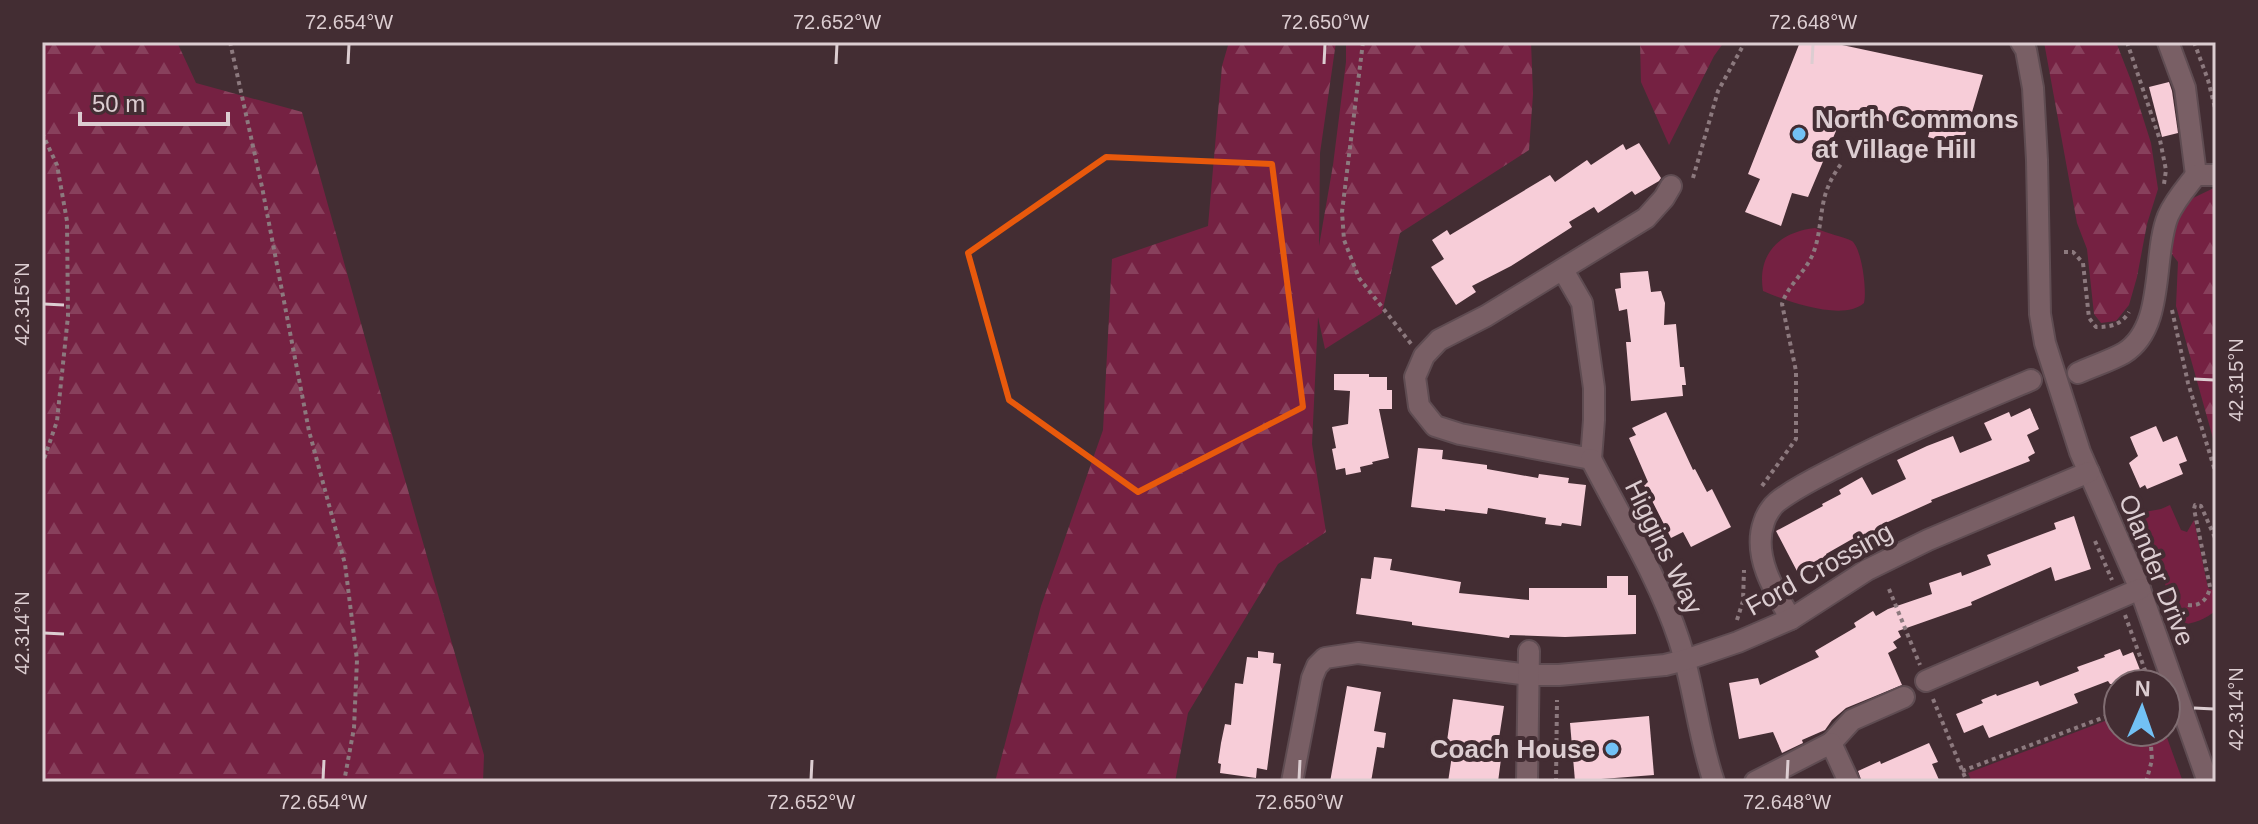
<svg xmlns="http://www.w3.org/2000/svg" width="2258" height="824" font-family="Arial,sans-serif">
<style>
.forest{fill:url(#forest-firs)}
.park{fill:#752142}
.building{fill:#f7cdd8}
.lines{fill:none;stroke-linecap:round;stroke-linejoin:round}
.minor-casing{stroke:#5f4c52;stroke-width:24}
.path{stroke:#8c797e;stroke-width:4;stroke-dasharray:4 4;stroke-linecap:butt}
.minor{stroke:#795f65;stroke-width:20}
.marked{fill:none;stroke:#e8590c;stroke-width:6;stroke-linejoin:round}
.ticks{fill:none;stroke:#dccdd1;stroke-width:3}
.poi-dot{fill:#72c1f5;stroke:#432d33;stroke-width:3}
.labels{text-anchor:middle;stroke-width:8;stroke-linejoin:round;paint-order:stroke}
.poi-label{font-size:26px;font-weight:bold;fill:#dccdd1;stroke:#432d33;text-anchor:start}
.street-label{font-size:26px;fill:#dccdd1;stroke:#432d33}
.neatline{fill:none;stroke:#dccdd1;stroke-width:3}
.ticks-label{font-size:20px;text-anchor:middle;fill:#dccdd1}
</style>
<defs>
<pattern id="forest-firs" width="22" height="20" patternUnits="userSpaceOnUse" patternTransform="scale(2)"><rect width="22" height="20" fill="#752142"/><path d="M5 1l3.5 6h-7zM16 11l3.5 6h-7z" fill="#88405c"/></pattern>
</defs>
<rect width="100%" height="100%" fill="#432d33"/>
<!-- forest -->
<g class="forest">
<polygon points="42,42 177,42 196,83 302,112 395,445 484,755 483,782 42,782"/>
<polygon points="1229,42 1336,42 1320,153 1319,246 1333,165 1346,62 1346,42 1531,42 1533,94 1529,150 1400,233 1382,313 1325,349 1318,317 1312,444 1326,532 1278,564 1188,713 1175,782 995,782 1041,606 1103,430 1112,259 1208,226 1222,66"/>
<polygon points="1640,42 1724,42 1714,56 1669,145 1641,82"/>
<polygon points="2044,42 2116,42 2132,83 2151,143 2158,189 2147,224 2137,277 2129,305 2116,321 2101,323 2094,314 2087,249 2077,223"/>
<polygon points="2216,187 2216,449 2176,306 2178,262 2171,253 2175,221 2191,199"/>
</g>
<!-- park -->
<g class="park">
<path d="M1815,228c10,5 30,9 37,13 10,8 15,50 12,62 -21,19 -78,-2 -101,-12 -6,-37 16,-59 52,-63z"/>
<path d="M2170,505l11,25 6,2 7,-12 14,68 8,4v18c-11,10 -21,13 -36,15l-41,-112 22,-4z"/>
<polygon points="2118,716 2118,732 2165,732 2183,782 1972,782 1968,773"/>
</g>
<!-- building -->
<g class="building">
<polygon points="1800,42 1828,42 1983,75 1962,146 1928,137 1930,130 1844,112 1808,197 1792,193 1781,226 1745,212 1760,179 1748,174"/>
<polygon points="2169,82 2172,91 2178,133 2162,137 2149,87"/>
<polygon points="1639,143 1661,178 1659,181 1635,195 1632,191 1598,213 1594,207 1569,222 1572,227 1511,266 1472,286 1476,292 1456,305 1431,267 1444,259 1432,240 1447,230 1450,235 1550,175 1555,182 1587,160 1591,165 1623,144 1626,150"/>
<polygon points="1648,271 1651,292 1661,291 1665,303 1664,325 1676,324 1680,367 1684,367 1686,385 1682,385 1683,396 1631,401 1626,342 1631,342 1627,309 1619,311 1615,289 1621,288 1620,273"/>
<polygon points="1334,374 1369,374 1369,377 1387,377 1387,390 1392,390 1392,409 1379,409 1389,458 1372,462 1373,464 1360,467 1361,472 1346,475 1345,468 1336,470 1332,449 1336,448 1332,427 1348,424 1350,391 1334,390"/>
<polygon points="2030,408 2039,429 2027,435 2035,453 2028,457 2030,461 1931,500 1932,502 1879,526 1881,529 1864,539 1861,534 1826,554 1828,559 1799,575 1776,531 1823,506 1822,504 1841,494 1839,490 1862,477 1872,495 1906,479 1897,460 1927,446 1953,436 1960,453 1992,440 1984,423 2009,412 2011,417"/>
<polygon points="1666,412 1693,470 1695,469 1707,492 1712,489 1731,527 1691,547 1683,532 1671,538 1644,485 1648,482 1629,438 1636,435 1632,428"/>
<polygon points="2156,426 2163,442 2177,436 2187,461 2179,464 2183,474 2147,489 2145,485 2140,488 2129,463 2138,456 2130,437"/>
<polygon points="1418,448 1443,450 1442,459 1487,465 1487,469 1538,478 1539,474 1569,478 1568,483 1586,485 1581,526 1562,523 1561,526 1545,524 1546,518 1488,508 1487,514 1445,509 1445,511 1411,507"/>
<polygon points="2074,516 2091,569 2055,581 2051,567 1971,602 1972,605 1898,631 1901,637 1893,642 1897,648 1888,653 1902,685 1846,708 1832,720 1825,730 1802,740 1803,743 1782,753 1773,732 1739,739 1729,683 1758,678 1760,685 1819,657 1815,651 1856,627 1854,623 1873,611 1876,616 1888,609 1932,594 1929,583 1961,572 1962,576 1991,565 1987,555 2056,529 2054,523"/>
<polygon points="1374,557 1392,559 1390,570 1461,582 1459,593 1529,600 1529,588 1607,588 1607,576 1628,576 1628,595 1636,595 1636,634 1565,637 1510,635 1509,638 1426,627 1412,625 1412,622 1356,614 1361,578 1371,579"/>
<polygon points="2120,649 2123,656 2133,652 2144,680 2133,684 2110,684 2108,681 2074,694 2078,703 1989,738 1983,725 1964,733 1956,714 1983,703 1981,700 1996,694 1997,696 2038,681 2040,686 2079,671 2077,667 2105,657 2104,655"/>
<polygon points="1258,651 1274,653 1273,663 1281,664 1267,770 1257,768 1256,778 1220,773 1221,764 1218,763 1221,743 1225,724 1231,725 1235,683 1243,684 1247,657 1258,658"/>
<polygon points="1347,686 1381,692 1374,731 1386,733 1384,748 1377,747 1371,782 1330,782"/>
<polygon points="1453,699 1504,706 1496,758 1501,759 1498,782 1448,782 1454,742 1447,741"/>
<polygon points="1649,716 1654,775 1575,781 1570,723"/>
<polygon points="1929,743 1938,762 1932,764 1940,782 1862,782 1858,771 1880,761 1881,764"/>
</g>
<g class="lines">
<defs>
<g id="minor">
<polyline points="2021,42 2026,50 2033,88 2037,160 2040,314 2045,343 2080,452 2140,589 2208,782"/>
<polyline points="2168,42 2185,88 2196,175"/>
<polyline points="1563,270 1582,303 1594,388 1594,420 1591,459 1460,434 1435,426 1419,406 1415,377 1424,356 1439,340 1486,316 1646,218 1664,198 1671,186"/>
<path d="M2078,373c15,-7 32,-12 46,-20 42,-26 28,-98 44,-137 7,-16 18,-28 28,-41h20"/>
<path d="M1591,459c30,59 67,117 88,181 15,46 19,96 35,142"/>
<path d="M1791,619c-17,-28 -39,-64 -27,-97 2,-7 8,-16 13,-20 19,-15 43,-26 64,-37 62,-32 126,-58 190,-85"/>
<polyline points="1926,681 2140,589"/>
<polyline points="1831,743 1852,720 1904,697"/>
<polyline points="1292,782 1312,678 1317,666 1325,658 1358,653 1529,675 1559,675 1665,665 1685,660 1738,642 1791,619 1867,570 1928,540 2089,472"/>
<polyline points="1527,782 1529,651"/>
<polyline points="1755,782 1831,743 1849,782"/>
</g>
</defs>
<!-- minor casing -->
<use href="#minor" class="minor-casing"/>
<!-- path -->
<g class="path">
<polyline points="230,42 262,187 309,431 345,564 357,660 354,728 344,782"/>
<polyline points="1363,42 1342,212 1344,240 1359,278 1412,345"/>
<polyline points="2127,42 2160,140 2166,170 2164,184"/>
<polyline points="2194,42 2208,80 2216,112"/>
<polyline points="42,133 57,165 67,221 68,316 57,421 42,465"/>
<polyline points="1693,178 1718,91 1745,42"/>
<path d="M2064,252h9l10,11 6,55 7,9c15,0 25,-2 33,-15"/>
<polyline points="2172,310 2188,383 2216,474"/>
<path d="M1762,486l34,-47v-68l-14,-67c5,-17 22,-31 30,-48 10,-22 7,-48 16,-69 3,-8 8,-16 13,-23"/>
<polyline points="2095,541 2112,580"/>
<polyline points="1889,589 1920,665"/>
<path d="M2188,605c12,2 20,-6 22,-18l-16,-78 1,-4 6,1 15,34"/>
<polyline points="2125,615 2150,684"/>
<polyline points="1737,620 1743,601 1744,570"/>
<polyline points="1933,699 1967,782"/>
<polyline points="1962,771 2118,712"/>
<polyline points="1556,782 1557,700"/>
<polyline points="2146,782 2152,760 2150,732"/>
</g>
<!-- minor -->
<use href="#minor" class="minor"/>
</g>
<!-- marked area -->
<path class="marked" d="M1106,157l166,7 31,243 -165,85 -129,-92 -41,-147z"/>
<!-- ticks -->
<path class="ticks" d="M348,64l1,-20M836,64l1,-20M1324,64l1,-20M1812,64l1,-20M44,304l20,1M2194,379l20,1M44,633l20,1M2194,708l20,1M323,780l1,-20M811,780l1,-20M1299,780l1,-20M1787,780l1,-20"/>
<!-- markers -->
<g class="poi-dot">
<circle cx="1799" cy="134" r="8"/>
<circle cx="1612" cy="749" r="8"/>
</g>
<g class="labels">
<!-- poi labels -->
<g class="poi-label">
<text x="1815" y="128">North Commons<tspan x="1815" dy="30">at Village Hill</tspan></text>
<text x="1596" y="758" text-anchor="end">Coach House</text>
</g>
<!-- street labels -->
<g class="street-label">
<text transform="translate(1664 547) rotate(64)" y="9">Higgins Way</text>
<text transform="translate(1819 569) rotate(-29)" y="9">Ford Crossing</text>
<text transform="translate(2157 570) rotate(68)" y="9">Olander Drive</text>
</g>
</g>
<!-- border -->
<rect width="2258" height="824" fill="none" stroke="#432d33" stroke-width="88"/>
<!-- north arrow -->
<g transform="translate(2142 708) rotate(2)"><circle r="38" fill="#432d33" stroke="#806d72" stroke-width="2"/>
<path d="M0-6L14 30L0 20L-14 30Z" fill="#72c1f5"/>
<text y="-12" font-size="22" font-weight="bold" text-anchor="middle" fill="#dccdd1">N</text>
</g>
<!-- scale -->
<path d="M80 112v12h148v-12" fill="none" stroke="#dccdd1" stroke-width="4"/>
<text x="92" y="112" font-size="24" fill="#dccdd1" stroke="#432d33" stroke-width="6" paint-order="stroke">50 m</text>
<rect x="44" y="44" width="2170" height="736" class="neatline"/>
<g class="ticks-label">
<text x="349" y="29">72.654°W</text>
<text x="837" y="29">72.652°W</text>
<text x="1325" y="29">72.650°W</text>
<text x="1813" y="29">72.648°W</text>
<text transform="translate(22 304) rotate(-90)" y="7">42.315°N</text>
<text transform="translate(2236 380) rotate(-90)" y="7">42.315°N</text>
<text transform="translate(22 633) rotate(-90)" y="7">42.314°N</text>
<text transform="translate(2236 709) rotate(-90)" y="7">42.314°N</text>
<text x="323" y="809">72.654°W</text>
<text x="811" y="809">72.652°W</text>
<text x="1299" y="809">72.650°W</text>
<text x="1787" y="809">72.648°W</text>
</g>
</svg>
